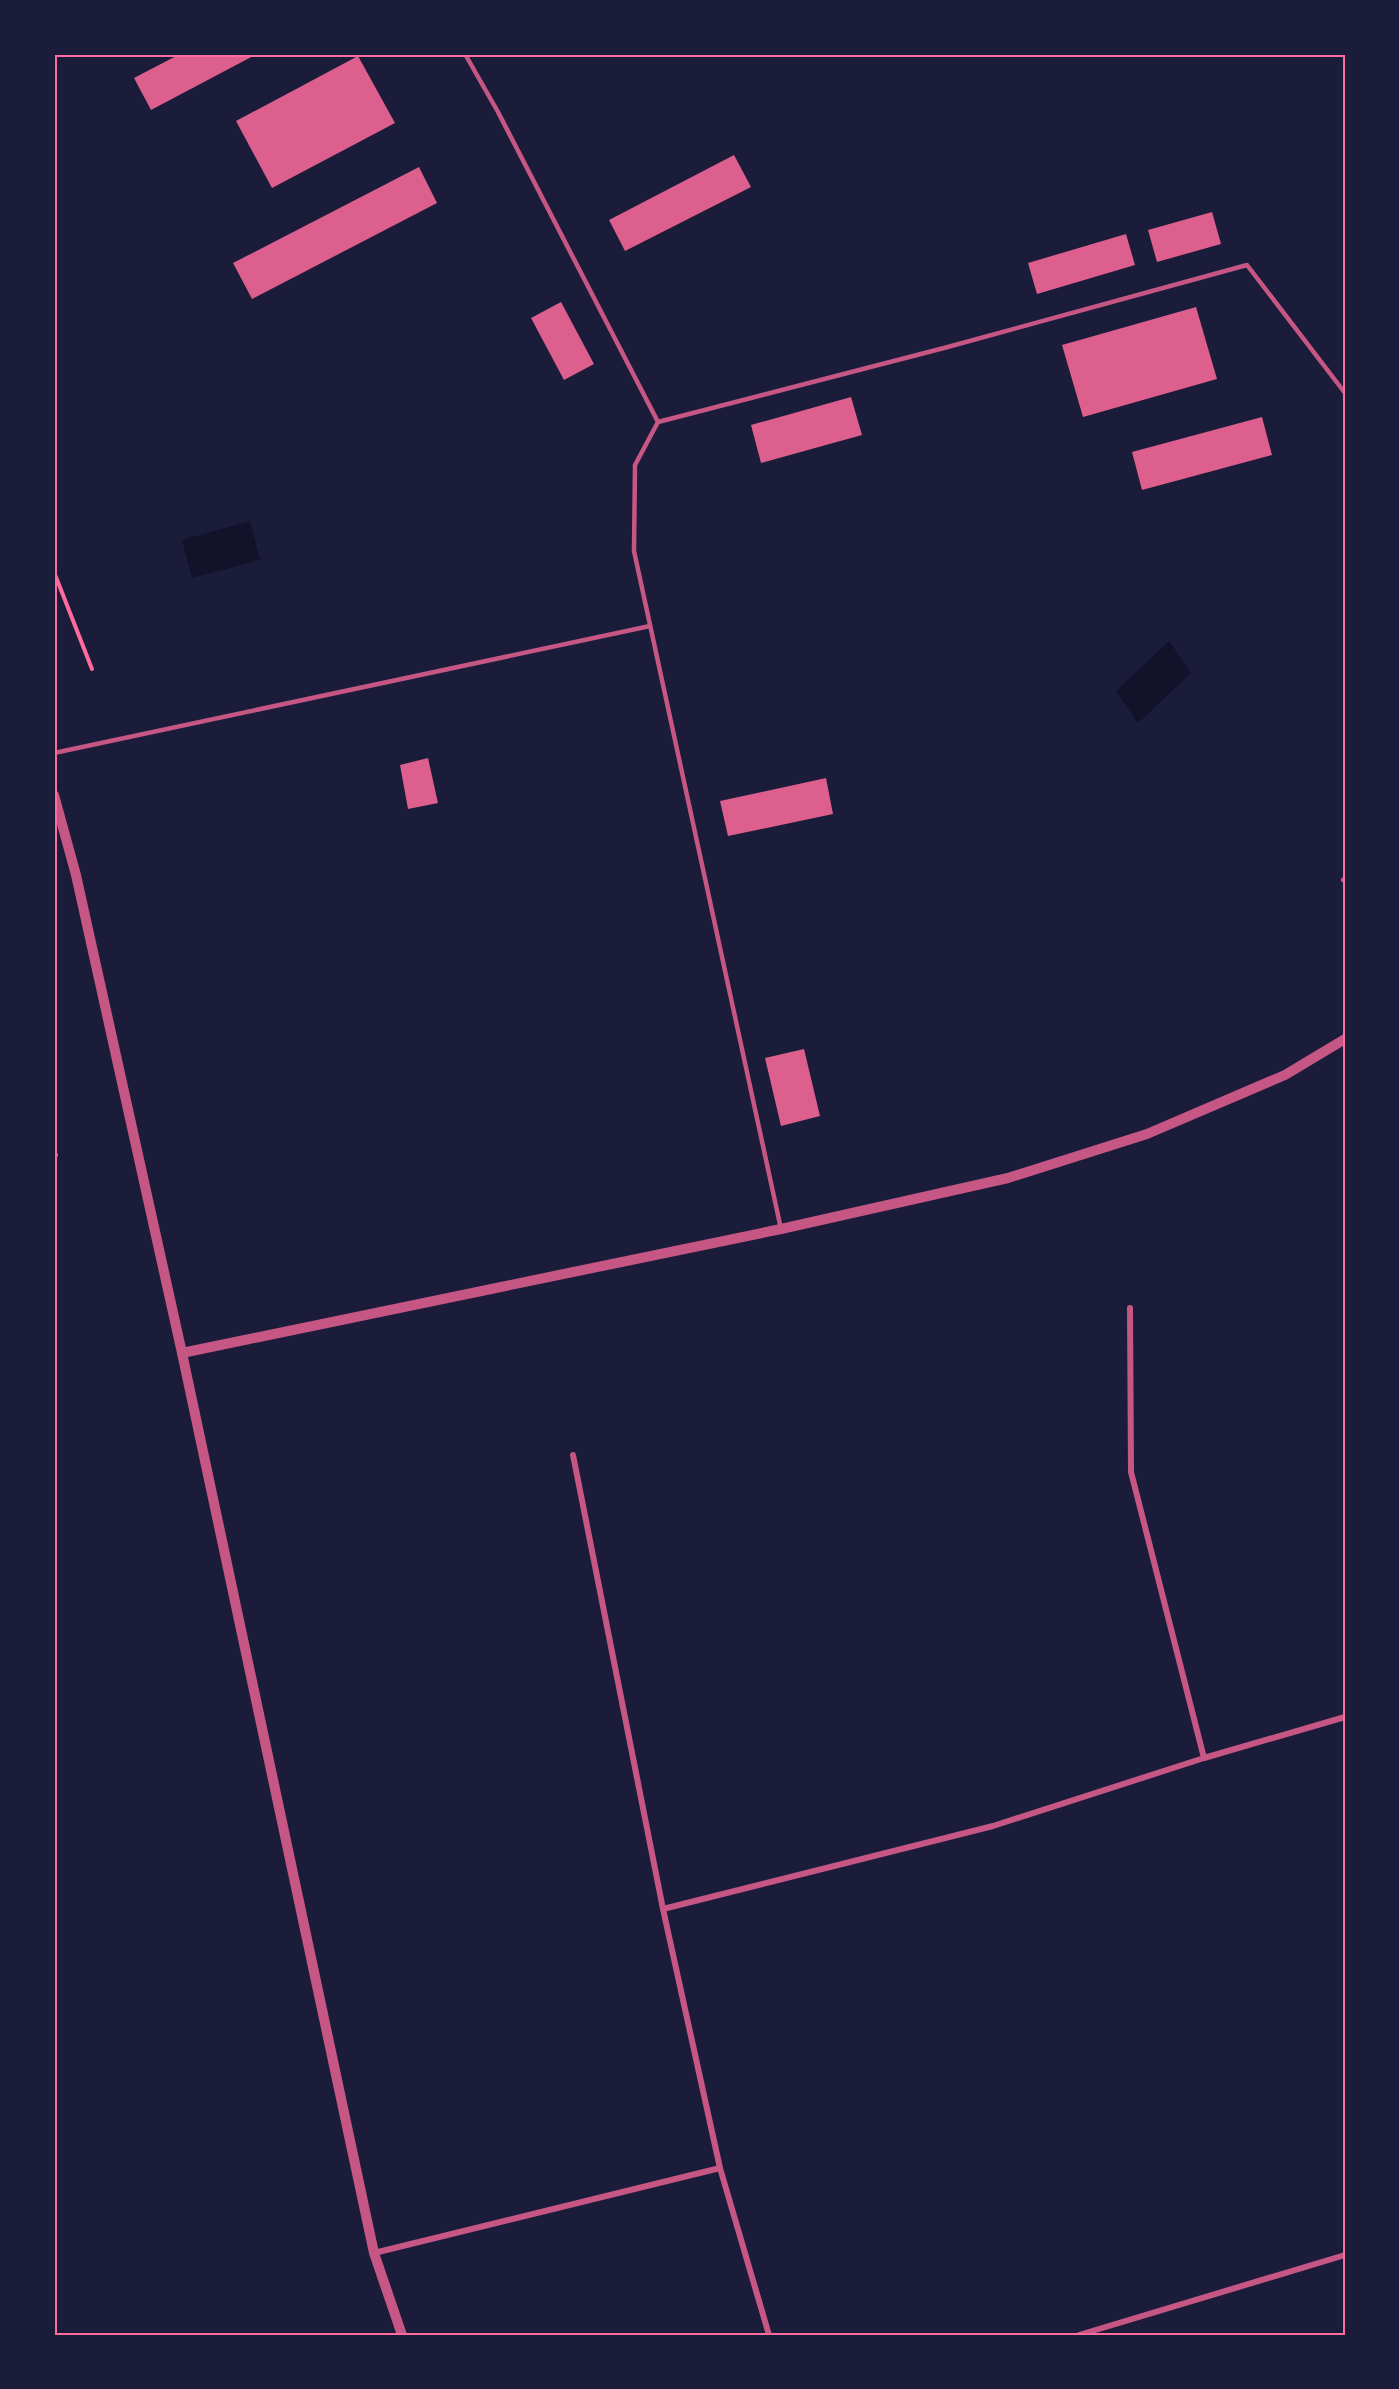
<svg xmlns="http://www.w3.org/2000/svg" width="1399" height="2389" font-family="Barlow,sans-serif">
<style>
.water{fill:#12122b}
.building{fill:#dd5f8e}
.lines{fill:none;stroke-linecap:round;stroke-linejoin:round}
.path{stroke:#ff6b9d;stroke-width:4}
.service{stroke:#c65784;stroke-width:4.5}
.minor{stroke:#c65784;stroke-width:6}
.tertiary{stroke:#c65784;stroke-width:10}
.neatline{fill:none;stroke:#ff6b9d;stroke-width:2}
</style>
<rect width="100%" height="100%" fill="#1b1b3a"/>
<!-- water -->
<g class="water">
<polygon points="250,521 260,560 192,578 182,540"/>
<polygon points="1169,641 1191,673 1138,723 1116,691"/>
</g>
<!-- building -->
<g class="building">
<polygon points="180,54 257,54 151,110 134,78"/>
<polygon points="358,56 395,123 272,188 236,121"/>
<polygon points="734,155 751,187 625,251 609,220"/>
<polygon points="419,167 437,203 252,299 233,263"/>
<polygon points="1212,212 1221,244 1157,262 1148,230"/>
<polygon points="1126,234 1135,265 1037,294 1028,263"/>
<polygon points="561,302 594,364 564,380 531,318"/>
<polygon points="1196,307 1217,379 1083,417 1062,345"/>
<polygon points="851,397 862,435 761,463 751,425"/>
<polygon points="1262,417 1272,455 1142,490 1132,452"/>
<polygon points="428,758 438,803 408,809 400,765"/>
<polygon points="826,778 833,814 728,836 720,801"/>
<polygon points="804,1049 820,1116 781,1126 765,1058"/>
</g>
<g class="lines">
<!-- path -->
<g class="path">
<polyline points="54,572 92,669"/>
<polyline points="54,1155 56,1155"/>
</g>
<!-- service -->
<g class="service">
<polyline points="465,54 498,112 658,422"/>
<polyline points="54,753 650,626"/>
<polyline points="1343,880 1345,878"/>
<polyline points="781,1229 634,551 635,465 658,422 944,348 1247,265 1345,393"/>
</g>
<!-- minor -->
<g class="minor">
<polyline points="1130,1308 1131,1472 1204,1758"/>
<polyline points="573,1455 663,1909 720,2168 769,2335"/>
<polyline points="663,1909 993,1826 1204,1758 1345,1717"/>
<polyline points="374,2253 720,2168"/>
<polyline points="1079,2335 1345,2255"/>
</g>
<!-- tertiary -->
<g class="tertiary">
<polyline points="54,795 76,875 182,1353 374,2253 402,2335"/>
<polyline points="182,1353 781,1229 1008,1178 1147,1134 1285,1075 1345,1039"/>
</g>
</g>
<!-- border -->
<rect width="1399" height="2389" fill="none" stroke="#1b1b3a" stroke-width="111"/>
<rect x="56" y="56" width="1288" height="2278" class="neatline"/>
</svg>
